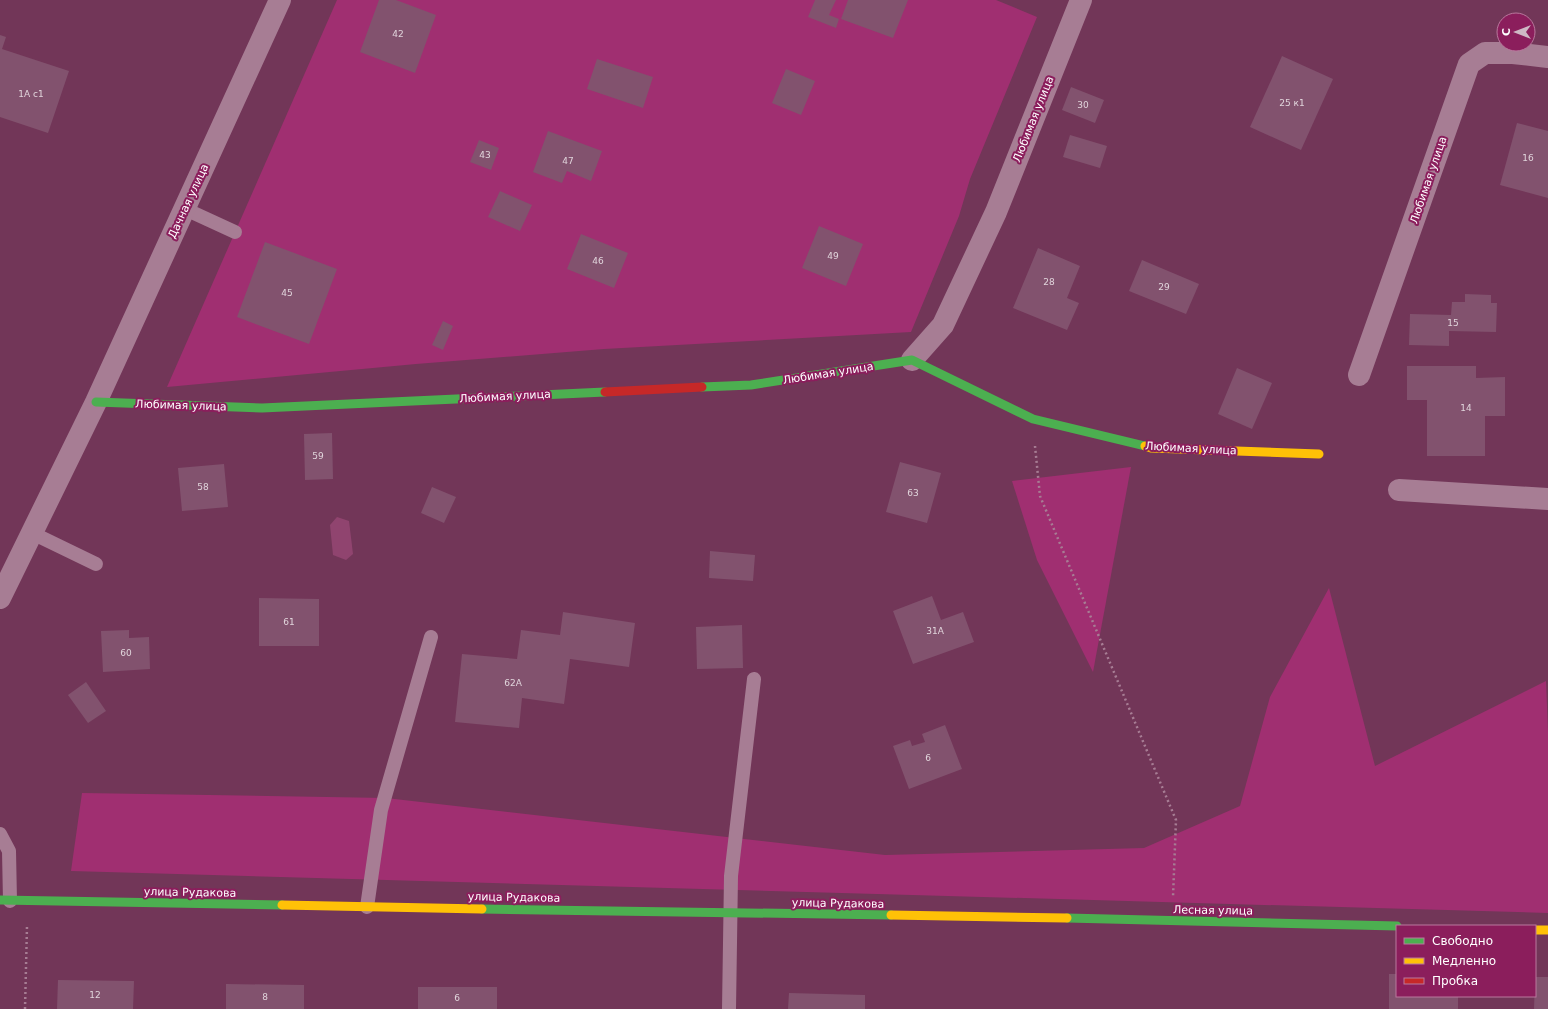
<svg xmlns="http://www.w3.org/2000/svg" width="1548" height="1009" font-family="'DejaVu Sans',sans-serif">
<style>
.green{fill:#a02f71}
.water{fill:#90446f}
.building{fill:#82526e}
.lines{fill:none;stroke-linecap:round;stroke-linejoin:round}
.path{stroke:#a77d94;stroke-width:2.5;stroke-dasharray:2 3;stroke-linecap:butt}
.lane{stroke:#a77d94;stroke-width:14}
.street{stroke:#a77d94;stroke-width:22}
.fast{stroke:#4caf50;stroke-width:9}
.slow{stroke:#ffc107;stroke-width:9}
.jam{stroke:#c62828;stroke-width:9}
.labels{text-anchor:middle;stroke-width:4;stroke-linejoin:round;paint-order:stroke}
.number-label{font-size:9px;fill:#e0d4db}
.street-label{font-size:11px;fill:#fff;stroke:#8b1e5c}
</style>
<rect width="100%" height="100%" fill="#723658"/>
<!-- green -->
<g class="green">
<polygon points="337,0 996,0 1037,17 970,179 959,216 911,332 604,349 416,364 167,387"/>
<polygon points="1131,467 1093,672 1037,560 1012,481"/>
<polygon points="1329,588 1375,766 1546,681 1548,732 1548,913 71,871 82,793 386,798 885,855 1144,848 1240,806 1270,697"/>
</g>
<!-- water -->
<polygon class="water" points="337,517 349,521 353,554 346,560 333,555 330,525"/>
<!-- building -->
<g class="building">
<polygon points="379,0 396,0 436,15 415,73 360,52"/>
<polygon points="815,0 836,0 829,15 839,19 836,28 808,17"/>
<polygon points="848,0 908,0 893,38 841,19"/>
<polygon points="0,35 6,37 2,49 69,71 48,133 0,117"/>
<polygon points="1282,56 1333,79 1301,150 1250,127"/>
<polygon points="597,59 653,77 643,108 587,89"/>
<polygon points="786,69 815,81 801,115 772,103"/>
<polygon points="1071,87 1104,100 1095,123 1062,110"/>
<polygon points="1517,123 1548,131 1548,198 1500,185"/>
<polygon points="548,131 602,151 591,181 567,171 562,183 533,172"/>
<polygon points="1070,135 1107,146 1100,168 1063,157"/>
<polygon points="479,140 499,148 491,170 470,162"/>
<polygon points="500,191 532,205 520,231 488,217"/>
<polygon points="819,226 863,244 846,286 802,268"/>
<polygon points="581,234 628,253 614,288 567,269"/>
<polygon points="265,242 337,269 309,344 237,317"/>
<polygon points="1038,248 1080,266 1067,298 1079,303 1067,330 1013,308"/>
<polygon points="1142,260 1199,284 1186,314 1129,291"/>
<polygon points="1465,294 1491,295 1491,303 1497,303 1496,332 1449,331 1449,346 1409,345 1410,314 1451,315 1452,302 1465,302"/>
<polygon points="443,321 453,326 443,350 432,345"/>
<polygon points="1407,366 1476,366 1476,378 1505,377 1505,416 1485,416 1485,456 1427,456 1427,400 1407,400"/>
<polygon points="1237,368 1272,383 1252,429 1218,414"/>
<polygon points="332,433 333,479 305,480 304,434"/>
<polygon points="900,462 941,473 927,523 886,512"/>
<polygon points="224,464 228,507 182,511 178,468"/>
<polygon points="432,487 456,497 444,523 421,513"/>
<polygon points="710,551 755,555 753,581 709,578"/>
<polygon points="932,596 941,620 963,612 974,642 913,664 893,611"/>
<polygon points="259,598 319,599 319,646 259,646"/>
<polygon points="563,612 635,623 629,667 570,659 564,704 522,698 519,728 455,722 462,654 517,659 521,630 560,635"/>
<polygon points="742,625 743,668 697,669 696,627"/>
<polygon points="129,630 129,638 149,637 150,669 103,672 101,631"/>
<polygon points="86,682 106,711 88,723 68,695"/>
<polygon points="945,725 962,769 909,789 893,746 910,740 912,746 925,742 922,734"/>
<polygon points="1389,974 1397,974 1397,996 1458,996 1458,1009 1389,1009"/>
<polygon points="1535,977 1548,977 1548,1009 1534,1009"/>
<polygon points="58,980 134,981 133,1009 57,1009"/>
<polygon points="226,984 304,985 304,1009 226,1009"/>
<rect x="418" y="987" width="79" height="22"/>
<polygon points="789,993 865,995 865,1009 788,1009"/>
</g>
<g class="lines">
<!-- path -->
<g class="path">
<polyline points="1035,446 1040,496 1176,820 1173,897"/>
<polyline points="25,1009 27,926"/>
</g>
<!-- lane -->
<g class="lane">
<polyline points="185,209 235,232"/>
<polyline points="32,533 96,564"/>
<polyline points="0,834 9,851 10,901"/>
<polyline points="367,907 381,810 431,637"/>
<polyline points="729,1009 731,876 754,679"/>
</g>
<!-- street -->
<g class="street">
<polyline points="912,360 943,325 996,212 1081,0"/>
<polyline points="1359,375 1469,64 1485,53 1513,53 1548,57"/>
<polyline points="1399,490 1548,499"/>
<polyline points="0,598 96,402 280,0"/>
</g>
<!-- fast -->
<g class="fast">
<polyline points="702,387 751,385 912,360 1033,419 1145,446"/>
<polyline points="96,402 262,408 605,392"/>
<polyline points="0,900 282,905"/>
<polyline points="482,909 891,915"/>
<polyline points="1067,918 1397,926"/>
</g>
<!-- slow -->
<g class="slow">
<polyline points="1145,446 1151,448 1319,454"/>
<polyline points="282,905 482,909"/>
<polyline points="891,915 1067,918"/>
<polyline points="1535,930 1548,930"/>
</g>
<!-- jam -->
<polyline class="jam" points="605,392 702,387"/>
</g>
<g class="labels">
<!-- number labels -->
<g class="number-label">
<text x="398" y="37">42</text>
<text x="31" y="97">1А с1</text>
<text x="1292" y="106">25 к1</text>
<text x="1083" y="108">30</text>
<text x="485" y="158">43</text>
<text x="1528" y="161">16</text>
<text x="568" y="164">47</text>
<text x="833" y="259">49</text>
<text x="598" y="264">46</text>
<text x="1049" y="285">28</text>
<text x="1164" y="290">29</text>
<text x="287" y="296">45</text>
<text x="1453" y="326">15</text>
<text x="1466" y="411">14</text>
<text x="318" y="459">59</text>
<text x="203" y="490">58</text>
<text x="913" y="496">63</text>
<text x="289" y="625">61</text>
<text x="935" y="634">31А</text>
<text x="126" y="656">60</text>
<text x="513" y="686">62А</text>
<text x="928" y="761">6</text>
<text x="95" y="998">12</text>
<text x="265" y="1000">8</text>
<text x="457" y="1001">6</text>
</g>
<!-- street labels -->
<g class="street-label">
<text transform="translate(1033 119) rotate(-68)" y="4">Любимая улица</text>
<text transform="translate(1428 180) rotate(-71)" y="4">Любимая улица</text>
<text transform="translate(188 201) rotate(-65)" y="4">Дачная улица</text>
<text transform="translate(828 373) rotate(-9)" y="4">Любимая улица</text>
<text transform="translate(505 396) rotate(-3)" y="4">Любимая улица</text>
<text transform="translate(181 405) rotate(2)" y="4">Любимая улица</text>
<text transform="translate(1191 448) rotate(3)" y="4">Любимая улица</text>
<text transform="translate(190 892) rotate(1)" y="4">улица Рудакова</text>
<text transform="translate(514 897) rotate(1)" y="4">улица Рудакова</text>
<text transform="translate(838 903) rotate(1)" y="4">улица Рудакова</text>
<text transform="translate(1213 910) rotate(1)" y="4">Лесная улица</text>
</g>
</g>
<!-- legend -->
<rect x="1396" y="925" width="140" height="72" fill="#8b1e5c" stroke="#b9789d"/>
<rect x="1404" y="938" width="20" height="6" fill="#4caf50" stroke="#b9789d"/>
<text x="1432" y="945" font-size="12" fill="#ffffff">Свободно</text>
<rect x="1404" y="958" width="20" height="6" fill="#ffc107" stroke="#b9789d"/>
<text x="1432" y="965" font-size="12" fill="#ffffff">Медленно</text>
<rect x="1404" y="978" width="20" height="6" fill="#c62828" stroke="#b9789d"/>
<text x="1432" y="985" font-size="12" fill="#ffffff">Пробка</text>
<!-- north arrow -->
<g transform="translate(1516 32) rotate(270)"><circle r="19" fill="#8b1e5c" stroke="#b9789d"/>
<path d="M0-3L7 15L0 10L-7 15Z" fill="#ceb9c5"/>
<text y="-6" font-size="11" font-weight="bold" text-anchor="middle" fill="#ffffff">С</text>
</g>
</svg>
